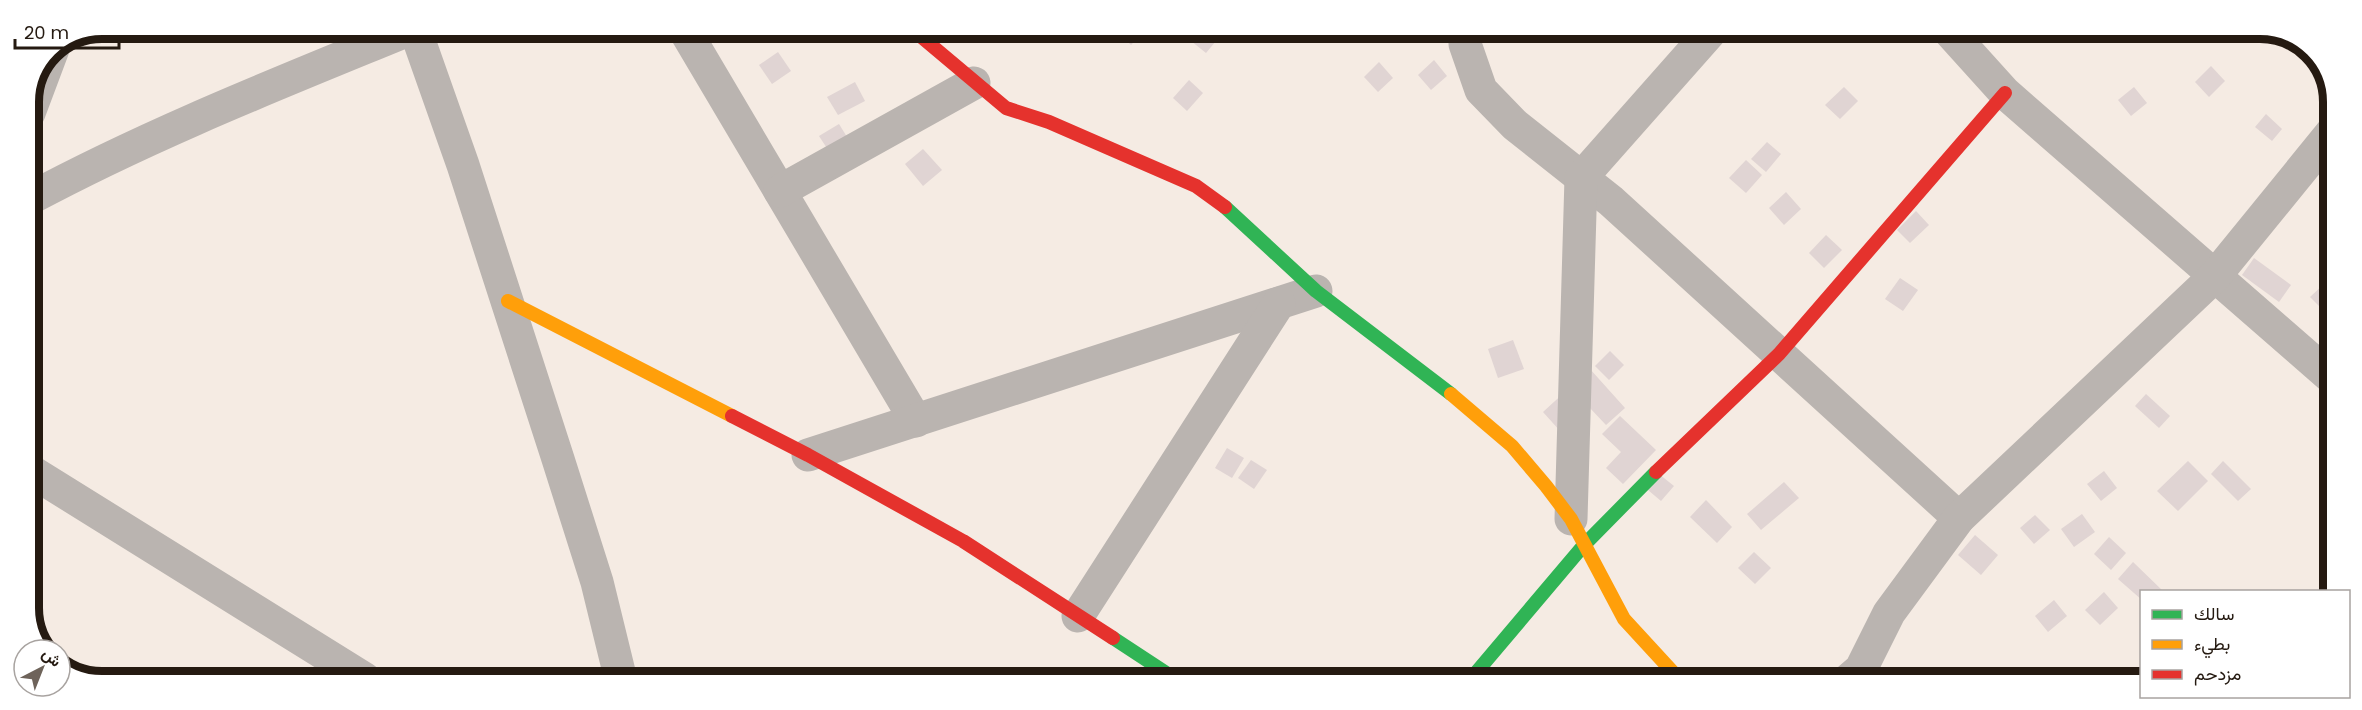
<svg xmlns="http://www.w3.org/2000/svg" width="2362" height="710" font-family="Poppins,Vazirmatn,sans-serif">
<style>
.building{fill:#e0d4d3}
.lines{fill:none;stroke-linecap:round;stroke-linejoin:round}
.street{stroke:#bab4b0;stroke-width:33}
.fast{stroke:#30b455;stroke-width:14}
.slow{stroke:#ff9f0a;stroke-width:14}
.jam{stroke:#e5322d;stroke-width:14}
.rim{fill:none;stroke:#251a11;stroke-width:8}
</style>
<rect width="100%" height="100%" fill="#f5ebe3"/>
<!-- building -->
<g class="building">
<polygon points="1115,30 1145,30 1131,45"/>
<polygon points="1200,30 1215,30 1221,35 1206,53 1191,41"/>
<polygon points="778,52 791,71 772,84 759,65"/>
<polygon points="1434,60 1447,76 1431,90 1418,75"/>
<polygon points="1379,62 1393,78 1378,92 1364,77"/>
<polygon points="2211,66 2225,81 2209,97 2195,82"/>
<polygon points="1189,80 1203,93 1187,111 1173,98"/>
<polygon points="855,82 865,101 838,115 827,97"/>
<polygon points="1844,87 1858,101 1840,119 1825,105"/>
<polygon points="2134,87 2147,103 2131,116 2118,100"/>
<polygon points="2266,114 2282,129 2272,141 2255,127"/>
<polygon points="839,124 855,150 836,162 819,136"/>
<polygon points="1767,142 1781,154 1766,172 1751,159"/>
<polygon points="923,149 942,170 923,186 905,164"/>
<polygon points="1746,160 1762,175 1746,193 1729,178"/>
<polygon points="1786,192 1801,209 1784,225 1769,208"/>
<polygon points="1916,211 1929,225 1910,243 1897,230"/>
<polygon points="1826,235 1842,250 1824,268 1809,253"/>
<polygon points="2254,258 2291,285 2279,302 2242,275"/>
<polygon points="1900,278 1918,290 1903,311 1885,299"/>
<polygon points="2325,283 2332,290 2332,301 2323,310 2310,297"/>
<polygon points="1513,340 1524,369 1498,378 1488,349"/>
<polygon points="1610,351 1624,365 1609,380 1595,366"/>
<polygon points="1590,369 1625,408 1606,425 1589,407 1561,432 1543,412"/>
<polygon points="2146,394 2170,416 2159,428 2135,406"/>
<polygon points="1620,416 1656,450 1623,484 1606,468 1621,452 1602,434"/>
<polygon points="1227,448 1244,458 1232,478 1215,468"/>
<polygon points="1251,460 1267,470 1254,489 1238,478"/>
<polygon points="2188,461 2208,481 2178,511 2157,491"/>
<polygon points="2223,461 2251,489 2238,501 2211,474"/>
<polygon points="1654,470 1674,486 1661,501 1642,485"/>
<polygon points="2104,471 2117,488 2101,501 2087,484"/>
<polygon points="1784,482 1799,498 1761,530 1747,514"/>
<polygon points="1706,500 1732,527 1717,543 1690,517"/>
<polygon points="2082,514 2095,532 2074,547 2061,529"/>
<polygon points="2035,515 2050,530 2034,544 2020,528"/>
<polygon points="1975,535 1998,555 1981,575 1958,555"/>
<polygon points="2109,537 2126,553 2111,570 2094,554"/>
<polygon points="1754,552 1771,568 1755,584 1738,568"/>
<polygon points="2133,562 2164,592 2142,592 2142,600 2118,579"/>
<polygon points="2104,592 2118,608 2100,625 2085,610"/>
<polygon points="2054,600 2067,616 2048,632 2035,616"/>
</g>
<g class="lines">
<!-- street -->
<g class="street">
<polyline points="415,29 463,165 558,459 597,582 621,680"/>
<polyline points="684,29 916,421"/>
<polyline points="1465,30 1465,44 1481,90 1515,125 1611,201 1959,518"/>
<polyline points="1949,31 2005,93 2332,378"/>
<polyline points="29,113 53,49"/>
<polyline points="780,191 974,83"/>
<path d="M29,199c123,-66 253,-117 382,-170"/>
<polyline points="808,455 1316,291"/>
<polyline points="29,470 365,679"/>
<polyline points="1571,519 1581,178 1712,30"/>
<polyline points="1078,616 1279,303"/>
<polyline points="1847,681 1861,669 1889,613 1959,518 2215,276 2333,131"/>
</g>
<!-- fast -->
<g class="fast">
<polyline points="1225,207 1316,291 1451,394"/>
<polyline points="1113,638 1177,680"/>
<polyline points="1469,681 1584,545 1656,472"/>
</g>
<!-- slow -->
<g class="slow">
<polyline points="508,301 732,416"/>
<polyline points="1451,394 1512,446 1546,486 1571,519 1624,619 1681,681"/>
</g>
<!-- jam -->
<g class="jam">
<polyline points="912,29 1006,108 1049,122 1196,186 1225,207"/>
<polyline points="732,416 808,455 963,541 1113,638"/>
<polyline points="1656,472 1779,354 2005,93"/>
</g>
</g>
<!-- crop -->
<path d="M0 0H2362V710H0ZM102 39H2260A63 63 0 0 1 2323 102V608A63 63 0 0 1 2260 671H102A63 63 0 0 1 39 608V102A63 63 0 0 1 102 39Z" fill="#fff" fill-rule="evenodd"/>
<path class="rim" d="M102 39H2260A63 63 0 0 1 2323 102V608A63 63 0 0 1 2260 671H102A63 63 0 0 1 39 608V102A63 63 0 0 1 102 39Z"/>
<!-- legend -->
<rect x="2140" y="590" width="210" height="108" fill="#ffffff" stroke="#a8a3a0" stroke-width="1.5"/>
<rect x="2152" y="610" width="30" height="9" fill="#30b455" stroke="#a8a3a0" stroke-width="1.5"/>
<text x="2194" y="620" font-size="18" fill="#251a11">سالك</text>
<rect x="2152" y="640" width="30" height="9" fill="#ff9f0a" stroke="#a8a3a0" stroke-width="1.5"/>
<text x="2194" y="650" font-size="18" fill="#251a11">بطيء</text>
<rect x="2152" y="670" width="30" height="9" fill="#e5322d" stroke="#a8a3a0" stroke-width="1.5"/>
<text x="2194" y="680" font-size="18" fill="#251a11">مزدحم</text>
<!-- north arrow -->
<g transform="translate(42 668) rotate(42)"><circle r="28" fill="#ffffff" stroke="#a8a3a0" stroke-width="1.5"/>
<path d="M0-4.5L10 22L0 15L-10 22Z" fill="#6e635a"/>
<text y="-9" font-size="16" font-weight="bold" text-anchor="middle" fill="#251a11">ش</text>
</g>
<!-- scale -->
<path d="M15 39v9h104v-9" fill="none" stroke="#251a11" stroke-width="3"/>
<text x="24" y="39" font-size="18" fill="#251a11" stroke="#ffffff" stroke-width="4.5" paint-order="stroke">20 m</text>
</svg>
